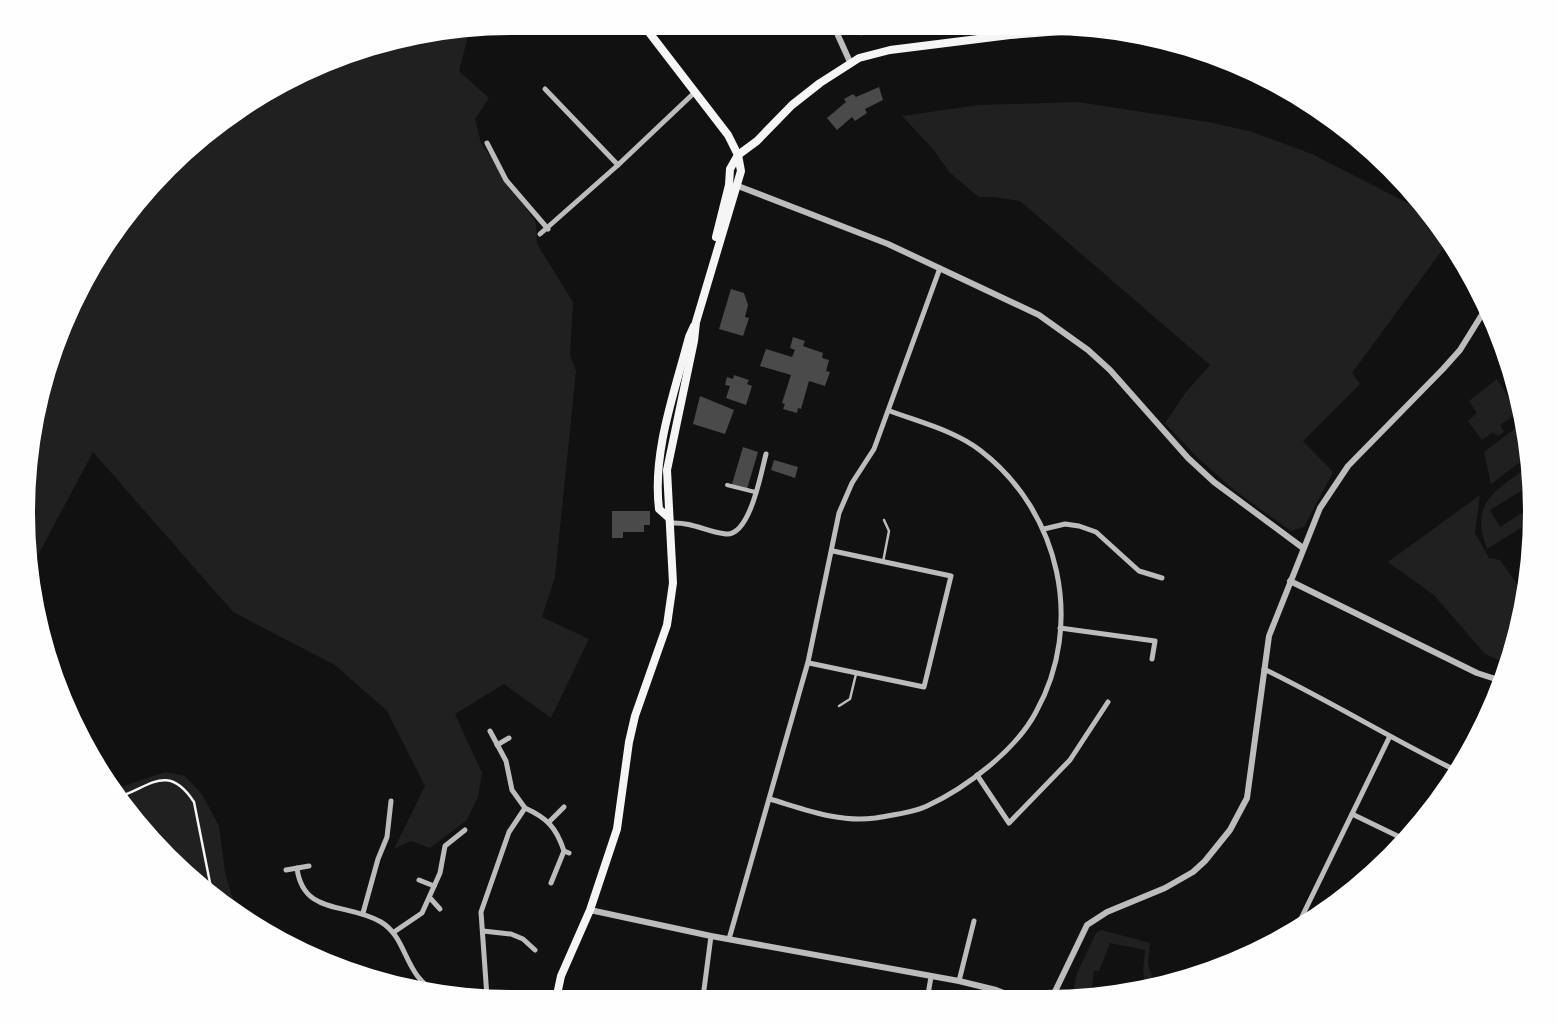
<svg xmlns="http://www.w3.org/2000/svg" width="1558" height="1025" font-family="'Alegreya Sans',sans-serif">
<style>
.green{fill:#202020}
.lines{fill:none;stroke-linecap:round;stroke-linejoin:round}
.stream{stroke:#333;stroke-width:2.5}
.building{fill:#4a4a4a}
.path{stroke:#f5f5f5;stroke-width:2.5}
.service{stroke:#bcbcbc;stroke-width:2.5}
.pedestrian{stroke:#bcbcbc;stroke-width:4}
.minor{stroke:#bcbcbc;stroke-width:5}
.tertiary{stroke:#bcbcbc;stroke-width:6}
.secondary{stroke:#f5f5f5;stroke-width:8}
.primary{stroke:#f5f5f5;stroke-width:8}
</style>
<rect width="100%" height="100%" fill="#111"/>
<!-- green -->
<g class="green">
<polygon points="458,26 468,36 459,71 489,98 475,119 481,143 536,223 537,244 573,302 570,355 576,371 555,577 542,617 589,639 551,718 504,684 455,714 482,773 478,797 467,820 430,848 411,841 394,849 425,786 387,711 335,665 233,612 93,452 28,574 19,480 55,324 120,211 237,101 354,44"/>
<polygon points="1078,102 1214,123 1252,132 1312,154 1429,214 1447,238 1440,253 1352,373 1360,384 1303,441 1333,472 1304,527 1291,531 1234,490 1197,457 1165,423 1186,392 1210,365 1020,201 994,197 979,197 975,194 949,172 933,149 902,116 979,105"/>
<polygon points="1497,379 1518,413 1500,425 1504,432 1498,436 1493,432 1482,440 1468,421 1477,413 1469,401"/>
<polygon points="1517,427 1521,432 1526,429 1532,453 1491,484 1484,452"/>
<path d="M1534,462l5,18 -49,30 10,17 23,-15 6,11 -42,26c-19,-50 12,-59 47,-87z"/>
<polygon points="1480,495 1475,533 1489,558 1500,560 1517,584 1526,578 1518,644 1498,660 1485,654 1434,595 1388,562"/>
<polygon points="165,772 185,776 202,794 219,826 225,872 239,920 186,884 109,791"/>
<polygon points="1101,930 1150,943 1148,964 1153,980 1159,982 1158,985 1146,988 1143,971 1145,950 1110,943 1099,971 1094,971 1092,987 1086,1002 1072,997 1077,973 1096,933"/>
</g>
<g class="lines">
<!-- stream -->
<polyline class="stream" points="197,892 202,891 205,884"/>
</g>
<!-- building -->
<g class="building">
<polygon points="848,20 869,20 862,36 844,27"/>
<polygon points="879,87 883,100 865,109 867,113 855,121 852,117 837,130 827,118 846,102 844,99 853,94 856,97"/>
<polygon points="731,289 744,293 748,305 745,317 749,318 743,336 719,329"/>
<polygon points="793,337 805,341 803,346 823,353 822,358 829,360 826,371 830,372 825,386 809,381 801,409 798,408 797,413 783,409 785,404 782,403 791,375 760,366 766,349 792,357 795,350 790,348"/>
<polygon points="734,375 749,380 747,384 752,386 746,405 726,398 730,386 725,385 727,377 733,379"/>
<polygon points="700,396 734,410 725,434 693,424"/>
<polygon points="743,447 758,452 747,489 732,484"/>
<polygon points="774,460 798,467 795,478 771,470"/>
<polygon points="612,511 650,511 650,525 644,525 644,532 623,532 623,538 612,538"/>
</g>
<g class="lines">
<!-- path -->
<path class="path" d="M115,798c32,-8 52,-38 79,4l20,101"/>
<!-- service -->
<g class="service">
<polyline points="883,562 889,531 884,520"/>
<polyline points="839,706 850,699 856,674"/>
</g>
<!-- pedestrian -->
<polyline class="pedestrian" points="727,485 755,492"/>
<!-- minor -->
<g class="minor">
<polyline points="545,89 618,165"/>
<polyline points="487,143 506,180 548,229"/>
<polyline points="540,234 618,165 694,93"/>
<path d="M671,523c23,-1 35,9 55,11 24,2 35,-61 40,-80"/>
<polyline points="1044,529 1065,524 1079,526 1096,532 1139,571 1162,578"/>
<polyline points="1060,628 1155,641 1152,659"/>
<polyline points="809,663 924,687 951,576 833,551"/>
<path d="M1264,669c66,32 128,70 193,102"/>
<polyline points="497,745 509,738"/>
<polyline points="977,775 1009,823 1070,760 1108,702"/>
<path d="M770,799c34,10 69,24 105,19 16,-3 38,-5 52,-12 39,-18 89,-56 109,-94 49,-88 24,-200 -55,-261 -25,-20 -62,-29 -91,-40"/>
<path d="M525,808c22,10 31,19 39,43l5,2"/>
<polyline points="1352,814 1412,843"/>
<polyline points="549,822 564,807"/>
<path d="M297,868c6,48 50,34 84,54 28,17 22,55 58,71 17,8 36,4 54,3 21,0 42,1 63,3"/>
<polyline points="286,870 309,866"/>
<polyline points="419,880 434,886"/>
<polyline points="551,883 564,851"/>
<polyline points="430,898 440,909"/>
<polyline points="363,913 378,859 387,837 391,801"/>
<polyline points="483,931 511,934 523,939 535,950"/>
<polyline points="394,932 422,913 440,873 445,846 465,830"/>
<polyline points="1294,933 1389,738"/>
<polyline points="729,939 808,662 839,513 852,483 874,449 940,268"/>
<polyline points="959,981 974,921"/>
<polyline points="487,997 481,912 509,832 525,808 512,790 506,761 490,731"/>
<polyline points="702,1005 711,936"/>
<polyline points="926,1006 931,977"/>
</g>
<!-- tertiary -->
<g class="tertiary">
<polyline points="831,20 850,62"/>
<polyline points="738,186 888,244 1039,315 1088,350 1110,370 1188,458 1214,482 1303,548"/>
<polyline points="1290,581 1477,673 1508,683"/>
<polyline points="590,910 711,936 959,981 996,990 1037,1006"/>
<polyline points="1048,1006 1087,925 1107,912 1165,888 1193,872 1205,861 1230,830 1247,798 1269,636 1320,508 1348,466 1443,369 1460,350 1491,300"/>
</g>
<!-- secondary -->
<polyline class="secondary" points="738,155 757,141 792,105 820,83 859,58 890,50 1010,35 1099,28 1128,33 1265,69"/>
<!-- primary -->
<g class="primary">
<polyline points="716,237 729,185 730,169 738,155"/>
<path d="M668,517l-9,-8c-7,-57 16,-118 30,-172l5,-11"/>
<polyline points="555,1004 561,976 590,910 617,829 629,742 635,716 667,625 673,583 667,470 694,341 696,322 741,171 738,155 728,135 638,18"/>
</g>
</g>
<!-- crop -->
<path d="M0 0H1558V1025H0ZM512 35H1046A477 477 0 0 1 1523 512V513A477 477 0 0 1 1046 990H512A477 477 0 0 1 35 513V512A477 477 0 0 1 512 35Z" fill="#fefefe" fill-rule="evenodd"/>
</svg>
